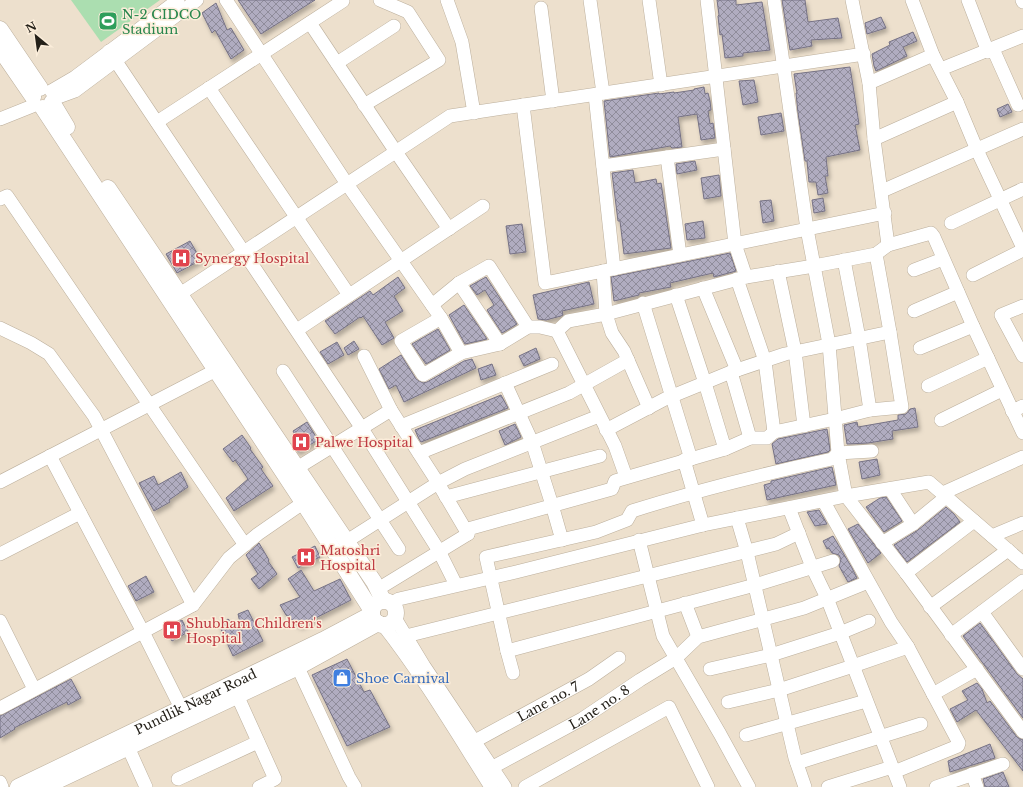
<svg xmlns="http://www.w3.org/2000/svg" width="1023" height="787" font-family="'Libre Baskerville',serif">
<style>
.grass{fill:#abdeb0}
.building{fill:url(#building-cross-hatch);stroke:#767285;filter:url(#shadow)}
.lines{fill:none;stroke-linecap:round;stroke-linejoin:round}
.minor-casing{stroke:#bcaf9c;stroke-width:14}
.major-casing{stroke:#bcaf9c;stroke-width:17}
.minor{stroke:#fff;stroke-width:13}
.major{stroke:#fff;stroke-width:16}
.labels{text-anchor:middle;stroke-width:3;stroke-linejoin:round;paint-order:stroke}
.leisure-label{font-size:13px;fill:#27864d;stroke:#fbedda;text-anchor:start}
.health-label{font-size:13px;fill:#be3a42;stroke:#fbedda;text-anchor:start}
.shop-label{font-size:13px;fill:#366cbe;stroke:#fbedda;text-anchor:start}
.street-label{font-size:13px;fill:#242019;stroke:#fbedda}
</style>
<defs>
<pattern id="building-cross-hatch" width="8" height="8" patternUnits="userSpaceOnUse"><rect width="8" height="8" fill="#b0acc0"/><path d="M0 0l8 8M0 8l8-8" fill="none" stroke="#8f8c9b"/></pattern>
<filter id="shadow"><feDropShadow dx="2" dy="3.5" stdDeviation="2" flood-color="#0004"/></filter>
</defs>
<rect width="100%" height="100%" fill="#ede0cd"/>
<!-- grass -->
<polygon class="grass" points="71,0 160,0 101,42"/>
<!-- building -->
<g class="building">
<polygon points="238,0 315,0 261,34"/>
<polygon points="717,0 736,0 736,5 762,2 770,50 743,53 743,56 725,58 722,34 720,35 718,16 719,15"/>
<polygon points="782,0 805,0 808,22 838,18 842,38 811,40 812,46 790,50"/>
<polygon points="216,3 227,30 231,28 244,50 231,59 215,30 212,33 202,13"/>
<polygon points="881,17 886,28 867,34 865,23"/>
<polygon points="913,32 917,41 903,47 907,56 876,71 874,66 872,54 890,45 889,42"/>
<polygon points="850,67 859,124 855,125 860,150 826,157 828,176 825,176 828,193 818,195 816,182 809,182 807,161 805,161 798,113 796,93 797,93 794,74"/>
<polygon points="754,80 758,102 743,105 739,81"/>
<polygon points="704,87 705,94 708,93 710,101 711,110 708,111 710,124 713,123 715,138 701,140 697,114 678,117 682,147 672,148 670,146 610,157 604,101 659,93 659,94 674,92 674,93 694,90 694,89"/>
<polygon points="1008,104 1012,112 1000,117 997,109"/>
<polygon points="781,113 784,131 761,135 758,117"/>
<polygon points="695,161 697,170 677,174 676,164"/>
<polygon points="633,170 635,183 656,179 657,184 661,183 671,248 624,254 620,221 618,221 612,173"/>
<polygon points="719,175 721,196 704,199 701,178"/>
<polygon points="823,198 825,211 814,213 812,200"/>
<polygon points="771,200 774,221 763,223 760,201"/>
<polygon points="703,221 705,238 687,240 685,224"/>
<polygon points="522,224 526,252 510,254 506,226"/>
<polygon points="190,241 201,260 177,273 166,254"/>
<polygon points="730,253 736,271 714,277 713,273 670,283 671,287 639,293 639,295 614,301 611,277"/>
<polygon points="398,277 405,288 394,296 403,311 385,322 394,338 382,345 363,316 361,318 360,317 335,334 325,321 370,291 373,295"/>
<polygon points="486,277 517,324 502,333 487,310 494,305 485,290 477,295 470,286"/>
<polygon points="589,282 594,304 562,311 563,315 561,316 546,320 538,319 533,295"/>
<polygon points="464,305 487,339 465,344 449,315"/>
<polygon points="438,329 450,350 426,364 412,344"/>
<polygon points="354,341 359,349 348,355 344,348"/>
<polygon points="337,342 344,355 328,364 320,352"/>
<polygon points="536,348 540,359 524,366 519,356"/>
<polygon points="401,355 416,379 423,383 427,382 464,361 472,359 476,368 404,402 396,385 389,389 379,369"/>
<polygon points="492,364 496,375 481,380 478,369"/>
<polygon points="501,395 508,408 421,442 419,439 415,430"/>
<polygon points="915,408 918,427 892,431 893,439 868,443 847,444 844,425 857,422 858,427 898,420 898,415 906,414 910,409"/>
<polygon points="307,422 318,440 298,452 292,443 298,440 293,431"/>
<polygon points="515,424 521,437 505,445 499,431"/>
<polygon points="827,429 830,450 828,452 776,464 772,444 778,439"/>
<polygon points="242,435 251,448 250,449 263,467 261,469 273,486 234,511 226,498 248,479 235,460 233,462 223,449"/>
<polygon points="877,459 880,475 862,479 859,462"/>
<polygon points="832,467 836,485 767,500 764,485 771,483 771,481"/>
<polygon points="181,472 188,487 169,500 170,502 154,511 139,483 154,476 158,485"/>
<polygon points="886,497 902,521 884,532 866,507 880,498"/>
<polygon points="946,507 954,514 960,522 907,562 894,545 918,530"/>
<polygon points="819,510 827,524 815,526 807,512"/>
<polygon points="858,524 881,553 868,563 848,529"/>
<polygon points="833,536 852,568 857,578 848,582 839,566 841,559 839,555 832,553 829,548 827,549 823,541"/>
<polygon points="259,543 269,560 268,561 277,574 259,589 251,579 258,574 246,555"/>
<polygon points="315,546 320,557 298,568 292,557"/>
<polygon points="301,570 314,591 340,579 351,600 300,626 286,615 280,605 300,597 288,579"/>
<polygon points="146,576 154,592 136,601 128,586"/>
<polygon points="248,610 263,641 233,656 219,625 228,619 242,631 238,614"/>
<polygon points="182,620 188,632 172,641 165,629"/>
<polygon points="980,623 1017,674 1023,679 1023,718 963,636"/>
<polygon points="347,659 364,692 370,690 390,727 347,746 312,675"/>
<polygon points="71,679 81,698 68,705 67,702 53,709 14,728 15,729 0,738 0,716"/>
<polygon points="977,683 982,689 987,703 990,701 1017,737 1023,740 1023,771 976,710 957,722 950,709 968,700 962,691"/>
<polygon points="990,744 995,758 950,772 948,761"/>
<polygon points="1003,772 1009,787 985,787 983,779"/>
</g>
<g class="lines">
<defs>
<g id="minor">
<polyline points="226,0 347,184 441,318 461,353"/>
<polyline points="447,0 462,42 474,113"/>
<polyline points="590,0 603,93"/>
<polyline points="649,0 661,85"/>
<polyline points="774,0 807,229 829,344 838,453 846,496 906,573 1023,732"/>
<polyline points="852,0 869,83 874,139 888,245"/>
<polyline points="912,0 933,55 957,102 977,150 1023,248"/>
<polyline points="968,0 988,52"/>
<polyline points="1022,0 1023,2"/>
<polyline points="541,8 553,101"/>
<polyline points="310,23 396,152 449,229"/>
<polyline points="993,49 1018,105"/>
<polyline points="109,51 361,427 439,551 456,585"/>
<polyline points="337,63 394,26"/>
<polyline points="941,69 1023,36"/>
<polyline points="869,83 933,55"/>
<polyline points="209,88 349,295"/>
<polyline points="51,91 75,77 178,0"/>
<polyline points="595,95 614,269"/>
<polyline points="53,99 75,91 197,0"/>
<polyline points="364,105 439,60 408,12 380,0"/>
<polyline points="523,105 545,283 885,213"/>
<polyline points="0,119 35,105"/>
<polyline points="157,122 343,1"/>
<polyline points="874,139 957,102"/>
<polyline points="667,157 680,255"/>
<polyline points="603,166 724,149"/>
<polyline points="882,191 1023,129"/>
<polyline points="0,199 7,196 245,545"/>
<polyline points="951,223 1023,189"/>
<polyline points="844,260 859,338 870,410"/>
<polyline points="914,270 943,259"/>
<polyline points="603,271 606,314 612,333 624,351 649,408"/>
<polyline points="778,271 795,351 804,426"/>
<polyline points="973,275 1023,250"/>
<polyline points="746,277 814,266 876,254 888,245 931,233 934,237 973,326 1023,433"/>
<polyline points="737,279 765,361 774,432"/>
<polyline points="459,283 500,344"/>
<polyline points="703,288 737,370"/>
<polyline points="180,294 450,116 864,54"/>
<polyline points="676,295 705,383 725,449"/>
<polyline points="643,303 691,459"/>
<polyline points="432,305 459,283 489,266 528,327"/>
<polyline points="1023,306 1001,315 1023,356"/>
<polyline points="914,311 958,292"/>
<polyline points="441,318 401,341 423,375 461,353 500,344 528,327 540,327 557,331"/>
<polyline points="0,328 31,343 49,354 94,416 193,605"/>
<polyline points="297,330 483,206"/>
<polyline points="920,348 973,326"/>
<polyline points="364,356 391,410 438,483 468,534"/>
<polyline points="283,371 399,549"/>
<polyline points="731,372 750,438"/>
<polyline points="505,383 532,442 552,505 562,540"/>
<polyline points="928,386 988,358"/>
<polyline points="1012,411 1023,406"/>
<polyline points="941,420 1002,390"/>
<polyline points="401,426 552,364"/>
<polyline points="606,430 665,399 731,372 785,354 890,332"/>
<polyline points="419,453 569,393 628,360"/>
<polyline points="50,456 143,632 185,716"/>
<polyline points="684,460 703,525"/>
<polyline points="297,468 391,410"/>
<polyline points="626,477 615,446 557,331 568,321 606,314 746,277 735,244 707,0"/>
<polyline points="0,482 224,366"/>
<polyline points="890,489 913,524"/>
<polyline points="943,493 1023,457"/>
<polyline points="446,497 600,456"/>
<polyline points="824,502 891,622 908,647 959,743 958,746 894,772"/>
<polyline points="789,508 812,567 827,598 900,787"/>
<polyline points="737,518 747,552 795,758 805,787"/>
<polyline points="992,536 1023,523"/>
<polyline points="639,540 663,636 720,734 749,787"/>
<polyline points="347,541 438,483 465,469 599,416"/>
<polyline points="882,543 913,524 946,497"/>
<polyline points="0,554 80,513"/>
<polyline points="906,573 974,521"/>
<polyline points="378,589 468,534 468,529 612,489 615,481 725,449 750,438 767,438 774,432 835,419 870,410 902,407 890,332 876,254"/>
<polyline points="392,603 399,599 516,572 703,525 846,496 929,482 1023,563"/>
<polyline points="685,603 698,637"/>
<polyline points="930,607 1008,550"/>
<polyline points="982,612 1023,669"/>
<polyline points="395,618 424,666 505,787"/>
<polyline points="0,621 34,689"/>
<path d="M383,625c40,51 73,107 108,162"/>
<polyline points="951,635 1023,581"/>
<polyline points="406,636 776,544 799,533"/>
<path d="M507,651l-21,-94 110,-25 31,-12 5,-9c66,-21 131,-37 200,-52l6,-6 34,-2"/>
<polyline points="294,659 349,777 355,787"/>
<polyline points="710,669 771,655 840,633 869,621"/>
<polyline points="513,673 507,651 755,585 833,561"/>
<polyline points="933,694 977,669"/>
<polyline points="237,695 275,779 259,787"/>
<polyline points="728,702 779,690 853,666 908,647"/>
<polyline points="0,708 193,605 229,558 258,534 310,498"/>
<polyline points="746,735 866,701"/>
<path id="s1" d="M475,741l114,-62 30,-21"/>
<polyline points="128,747 146,787"/>
<polyline points="797,763 921,724"/>
<path id="s2" d="M493,767l89,-48 58,-39 36,-22 22,-21 106,-29 64,-26"/>
<polyline points="972,774 977,787"/>
<polyline points="178,779 258,742"/>
<polyline points="0,782 2,787"/>
<polyline points="525,787 669,707 708,787"/>
<polyline points="828,787 892,767"/>
<polyline points="936,787 1003,764"/>
</g>
<g id="major">
<polyline points="0,29 40,88"/>
<polyline points="0,49 33,97"/>
<polyline points="52,102 67,127"/>
<polyline points="43,108 312,516 372,611"/>
<polyline points="108,188 374,582 383,600"/>
<circle cx="384" cy="613" r="12"/>
<path id="s3" d="M18,787l305,-147 49,-26"/>
<polyline points="44,787 298,667 378,623"/>
</g>
</defs>
<!-- minor casing -->
<use href="#minor" class="minor-casing"/>
<!-- major casing -->
<use href="#major" class="major-casing"/>
<!-- minor -->
<use href="#minor" class="minor"/>
<!-- major -->
<use href="#major" class="major"/>
</g>
<!-- icons -->
<defs>
<symbol id="stadium-square" viewBox="-11 -11 22 22"><rect x="-9" y="-9" width="18" height="18" rx="4" fill="#2e9e5b" stroke="#fbedda"/><path d="M0-5a6.5 5 0 1 0 0 10a6.5 5 0 1 0 0-10ZM-3.5-1.8h7v3.6h-7Z" fill="#fff"/></symbol>
<symbol id="hospital-square" viewBox="-11 -11 22 22"><rect x="-9" y="-9" width="18" height="18" rx="4" fill="#e0444e" stroke="#fbedda"/><path d="M-5-5h3v3.5h4V-5h3V5h-3V1.5h-4V5h-3Z" fill="#fff"/></symbol>
<symbol id="shop-square" viewBox="-11 -11 22 22"><rect x="-9" y="-9" width="18" height="18" rx="4" fill="#3f7fe0" stroke="#fbedda"/><path d="M-5-2.5h2.3a2.7 3.5 0 0 1 5.4 0H5L5.5 6h-11ZM-1.5-2.5h3a1.5 2.3 0 0 0-3 0Z" fill="#fff"/></symbol>
</defs>
<g fill-rule="evenodd">
<use href="#stadium-square" x="97" y="10" width="22" height="22"/>
<use href="#hospital-square" x="170" y="247" width="22" height="22"/>
<use href="#hospital-square" x="290" y="431" width="22" height="22"/>
<use href="#hospital-square" x="295" y="546" width="22" height="22"/>
<use href="#hospital-square" x="161" y="619" width="22" height="22"/>
<use href="#shop-square" x="331" y="667" width="22" height="22"/>
</g>
<g class="labels">
<!-- leisure labels -->
<g class="leisure-label">
<text x="122" y="19">N-2 CIDCO<tspan x="122" dy="15">Stadium</tspan></text>
</g>
<!-- health labels -->
<g class="health-label">
<text x="195" y="263">Synergy Hospital</text>
<text x="315" y="447">Palwe Hospital</text>
<text x="320" y="555">Matoshri<tspan x="320" dy="15">Hospital</tspan></text>
<text x="186" y="628">Shubham Children's<tspan x="186" dy="15">Hospital</tspan></text>
</g>
<!-- shop labels -->
<g class="shop-label">
<text x="356" y="683">Shoe Carnival</text>
</g>
<!-- street labels -->
<g class="street-label">
<text dy="5" stroke="none"><textPath href="#s1" startOffset="83">Lane no. 7</textPath></text>
<text dy="5" stroke="none"><textPath href="#s3" startOffset="197">Pundlik Nagar Road</textPath></text>
<text dy="5" stroke="none"><textPath href="#s2" startOffset="122">Lane no. 8</textPath></text>
</g>
</g>
<!-- north arrow -->
<g transform="translate(36 36) rotate(331)" stroke="#fbedda" stroke-width="3" paint-order="stroke">
<path d="M0-3L7 15L0 10L-7 15Z" fill="#242019"/>
<text y="-6" font-size="11" font-weight="bold" text-anchor="middle" fill="#242019">N</text>
</g>
</svg>
